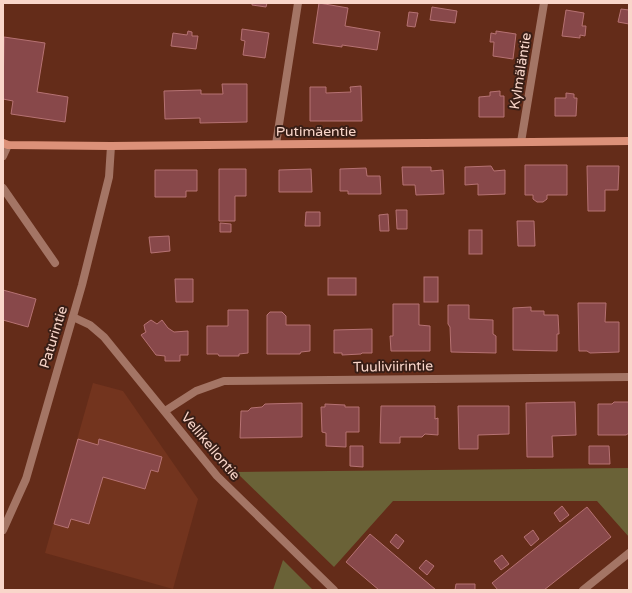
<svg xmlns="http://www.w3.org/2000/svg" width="632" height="593" font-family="'Varela Round',sans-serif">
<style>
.built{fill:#73341e}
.green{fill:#6a6237}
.building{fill:#88484a;stroke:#b67273}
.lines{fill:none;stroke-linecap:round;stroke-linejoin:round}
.lane{stroke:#a47565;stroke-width:8}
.street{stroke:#a47565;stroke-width:8}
.secondary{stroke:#dc9179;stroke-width:8}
.labels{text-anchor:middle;stroke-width:4;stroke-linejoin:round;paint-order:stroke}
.street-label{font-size:14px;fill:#f9d6ca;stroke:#381e16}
</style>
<rect width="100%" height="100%" fill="#642c19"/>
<!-- built -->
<polygon class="built" points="93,383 123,391 198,499 173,589 45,553"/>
<!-- green -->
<g class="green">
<polygon points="629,468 629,537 597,501 393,501 334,567 236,472"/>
<polygon points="283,560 313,590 273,590"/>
</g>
<!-- building -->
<g class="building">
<polygon points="252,3 267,3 266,7 252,5"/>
<polygon points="319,3 348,8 345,26 380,32 377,50 342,45 342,47 313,43"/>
<polygon points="432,7 457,11 455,23 430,20"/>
<polygon points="621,9 629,10 629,24 618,22"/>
<polygon points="566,10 584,13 582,26 586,26 585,36 580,35 580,38 562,36"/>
<polygon points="409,12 418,13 415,27 407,26"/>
<polygon points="242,29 269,33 265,58 243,55 245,41 241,40"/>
<polygon points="188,31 192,32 192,36 198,36 196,49 171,46 173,33 187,35"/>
<polygon points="496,31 516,34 513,59 493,56 494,42 490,42 491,33 496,34"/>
<polygon points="4,37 45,43 37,92 68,97 65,122 11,114 13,101 3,99"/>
<polygon points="222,84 247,84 247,122 200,123 200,118 165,119 164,91 201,90 201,94 223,94"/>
<polygon points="361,86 362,121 310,121 310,87 326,87 326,93 351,92 350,87"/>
<polygon points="500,91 500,96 504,96 504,117 479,117 479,97 490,96 490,92"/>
<polygon points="566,93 574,94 574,98 577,98 576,116 555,116 555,98 566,98"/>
<polygon points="525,165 567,165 567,195 547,195 547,199 543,202 537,202 533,199 533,195 525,195"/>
<polygon points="491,166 494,171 505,170 505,194 478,195 478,184 465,185 465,167"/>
<polygon points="587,166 619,166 618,190 605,190 605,211 588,211"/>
<polygon points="402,167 431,167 431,171 443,170 444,194 416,195 415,185 403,185"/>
<polygon points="366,168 367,176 380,176 381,194 348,194 348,191 340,191 340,169"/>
<polygon points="219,169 246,169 246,196 235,196 235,221 219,221"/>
<polygon points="311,169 312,192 279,192 279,170"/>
<polygon points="155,170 197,170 197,191 186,191 186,197 155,197"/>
<polygon points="396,210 407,210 407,229 397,229"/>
<polygon points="306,212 320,212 320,226 305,226"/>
<polygon points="388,214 389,231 380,231 379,215"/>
<polygon points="517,221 534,221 535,246 518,246"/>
<polygon points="220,223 231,224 231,232 220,232"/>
<rect x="469" y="230" width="13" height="24"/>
<polygon points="169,236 170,251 151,253 149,237"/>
<rect x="424" y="277" width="14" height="25"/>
<rect x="328" y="278" width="28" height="17"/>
<polygon points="175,279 193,279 193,302 176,302"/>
<polygon points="3,290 36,299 28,327 3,320"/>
<polygon points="578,303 606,303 605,322 619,322 619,352 590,353 587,351 579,351"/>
<polygon points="393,304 419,304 419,325 430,326 430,351 391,351 390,336 393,336"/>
<polygon points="448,305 469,305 469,319 493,320 493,334 496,336 496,353 451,352 450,327 448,324"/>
<polygon points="531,307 531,311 544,311 544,315 558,315 559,334 557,334 557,351 513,350 513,308"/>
<polygon points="228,310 248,310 248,353 239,354 239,356 219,356 218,354 207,354 207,326 228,326"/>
<polygon points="270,312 282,312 286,316 286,325 310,325 310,351 301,352 300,354 267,354 267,315"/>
<polygon points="151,320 157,324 162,320 168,328 174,332 188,331 188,355 180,355 180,361 165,361 165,356 156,355 141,335 146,332 145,330 144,325"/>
<polygon points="372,329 372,353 362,353 361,354 342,355 342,353 334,353 334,330"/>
<polygon points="575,402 576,435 552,436 553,457 527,457 526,403"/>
<polygon points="614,402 629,402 629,433 626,435 598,435 598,404 612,404"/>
<polygon points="302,403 302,437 240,438 241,411 248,411 251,408 262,407 265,404"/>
<polygon points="325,404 345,405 345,407 359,407 359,432 346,432 346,447 326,446 326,433 322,432 321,407 325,407"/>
<polygon points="381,406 435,406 435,419 438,418 438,435 425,434 422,437 400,437 400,443 380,443"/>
<polygon points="458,406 509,406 509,434 478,435 478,449 459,449"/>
<polygon points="78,439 98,445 99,439 162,457 158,472 151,470 145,489 103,477 89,524 71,519 68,528 54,524"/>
<polygon points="350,446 363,446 363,467 350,466"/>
<polygon points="589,446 609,446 610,464 589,464"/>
<polygon points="562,506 569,515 560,522 554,513"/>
<polygon points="587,507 611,537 544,590 498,590 492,583"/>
<polygon points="533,530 539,539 531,546 524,537"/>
<polygon points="370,534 436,590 379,590 346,562"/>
<polygon points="396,534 404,541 398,549 390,542"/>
<polygon points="502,555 509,564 501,570 494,561"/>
<polygon points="426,560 434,566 427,575 419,568"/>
<polygon points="456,584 475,584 475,590 455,590"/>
</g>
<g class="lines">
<!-- lane -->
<g class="lane">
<polyline points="3,156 8,145"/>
<polyline points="3,188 55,263"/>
</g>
<!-- street -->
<g class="street">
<polyline points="521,142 544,3"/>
<polyline points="276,144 298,3"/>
<polyline points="73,317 90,325 104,337 217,476 334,590"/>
<polyline points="165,411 196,391 224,381 629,377"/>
<polyline points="3,530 26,479 82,285 109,177 111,146"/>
<polyline points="583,590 629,553"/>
</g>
<!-- secondary -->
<polyline class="secondary" points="3,143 8,145 111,146 629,141"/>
</g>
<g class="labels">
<!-- street labels -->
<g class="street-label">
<text transform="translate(520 71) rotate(-81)" y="5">Kylmäläntie</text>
<text x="316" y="136">Putimäentie</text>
<text transform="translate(53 337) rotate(-73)" y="5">Paturintie</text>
<text transform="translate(393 366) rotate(-1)" y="5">Tuuliviirintie</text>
<text transform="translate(211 446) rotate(50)" y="5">Vellikellontie</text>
</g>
</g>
<!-- border -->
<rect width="632" height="593" fill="none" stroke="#f9d6ca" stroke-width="8"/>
</svg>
